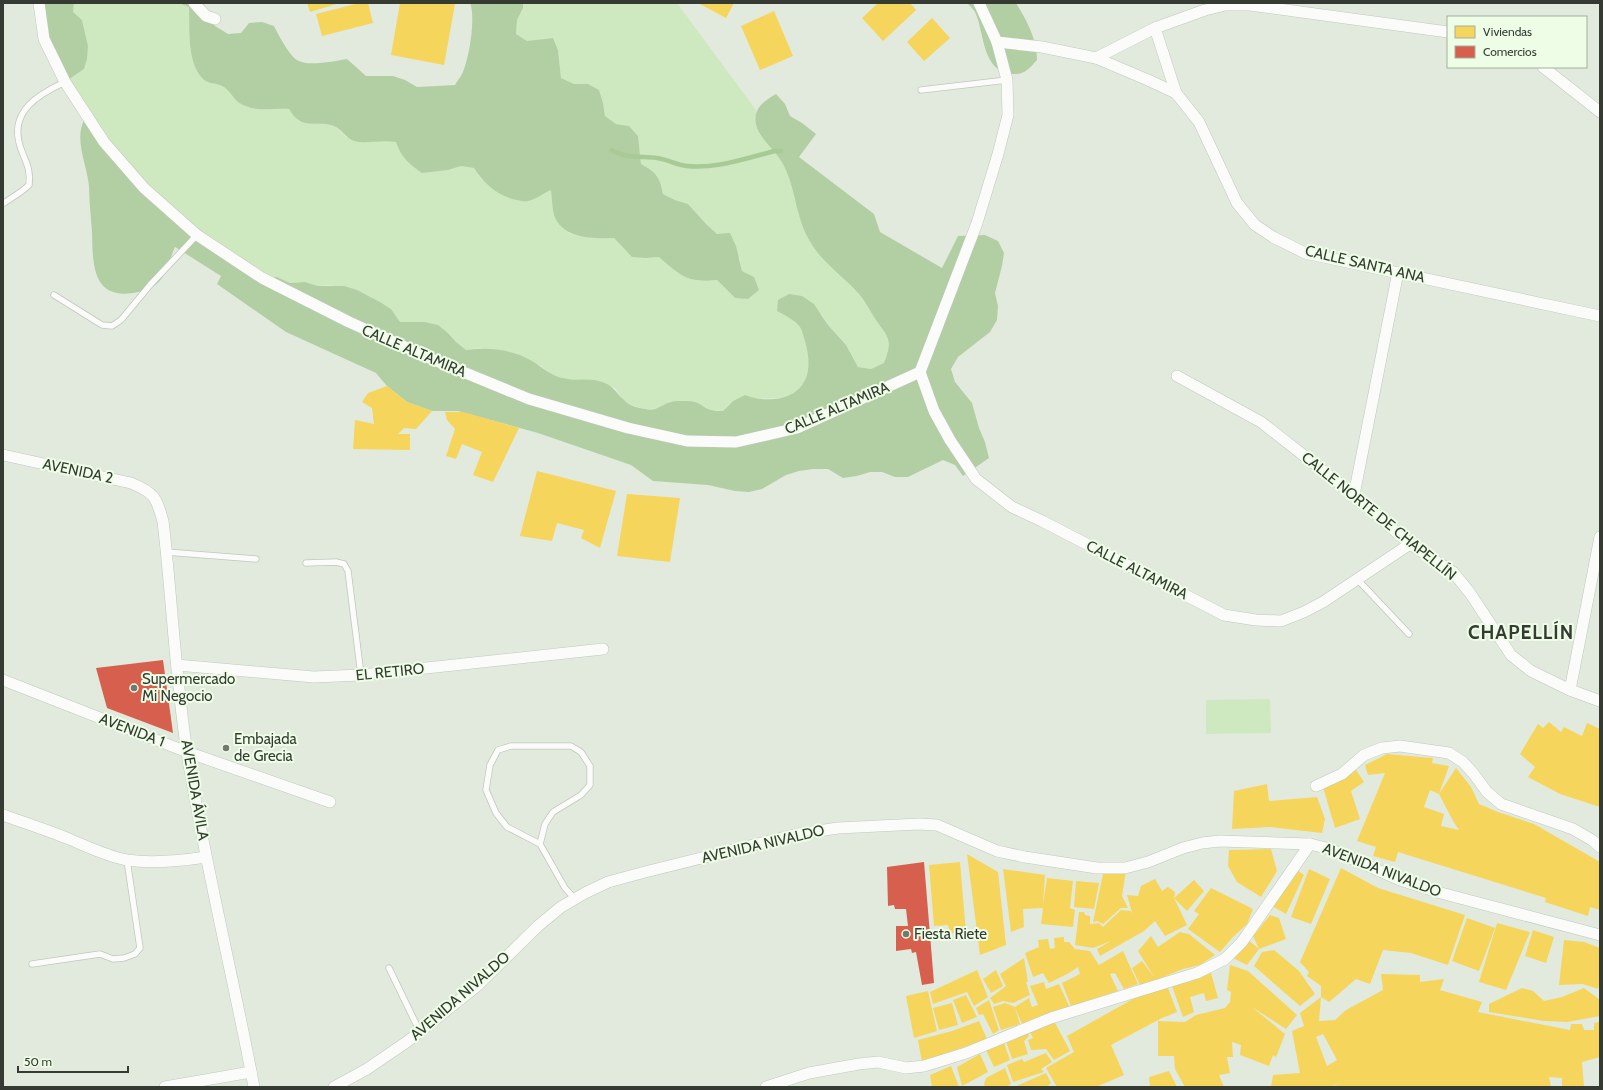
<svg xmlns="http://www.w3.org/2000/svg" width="1603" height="1090" font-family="Cabin,sans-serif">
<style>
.green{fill:#cee9c0}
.forest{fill:#b2cfa3}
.homes{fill:#f6d55c;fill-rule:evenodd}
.shops{fill:#d6604d}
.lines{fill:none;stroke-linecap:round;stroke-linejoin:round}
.stream{stroke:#a8ca96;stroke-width:4.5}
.lane-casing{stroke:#c0c7bd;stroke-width:7}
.street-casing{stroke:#c0c7bd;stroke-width:12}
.lane{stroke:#fbfcfa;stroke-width:5.5}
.street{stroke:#fbfcfa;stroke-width:11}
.poi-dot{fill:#72786e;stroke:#edfde6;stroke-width:1.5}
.labels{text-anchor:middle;stroke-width:4;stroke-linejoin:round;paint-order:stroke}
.street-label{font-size:15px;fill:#353b32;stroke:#edfde6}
.poi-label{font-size:15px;fill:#353b32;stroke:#edfde6;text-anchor:start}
.district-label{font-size:19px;font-weight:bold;letter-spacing:1px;fill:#353b32;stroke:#edfde6}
</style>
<rect width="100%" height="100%" fill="#e2eade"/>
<!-- green -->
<g class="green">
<path d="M74,3h104l11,4c1,22 -3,56 15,73 5,4 14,3 20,7 7,5 9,11 14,15 15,11 34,6 51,7l8,11 13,4 14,-1 12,4 10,10 24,5 13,-2 13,2 52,28 13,-4 13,2 7,11 47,23 23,-12c1,11 4,26 10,36 9,13 39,13 53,12l9,10 23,10 13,-1c22,19 28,26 58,23l18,18 19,-21 -12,-6 -2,-13 -23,-24 -10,-9 -19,-21 -13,-4 -12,-6c-3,-17 -7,-22 -22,-30l-3,-28 -9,-10 -13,-2 -11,-8 -2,-13 -15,-19h-14l-13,-6 -3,-28 -5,-12 -26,3 -11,-7 1,-14 6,-12v-5h154l79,107v13l4,12 9,9 15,21 5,13 11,39 11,26 49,52 28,43 1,12 -5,13 -13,6 -13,-2 -12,-22 -18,-20 -6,-11 -45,-3c7,4 18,9 23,16 4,6 6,18 8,26 2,8 1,16 -2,24 -9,33 -48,16 -72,24 -4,1 -8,7 -11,10l-13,-1 -12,-7 -26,-2 -12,6 -13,3 -13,-4 -11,-6 -8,-12 -25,-9 -13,2 -14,-3 -12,-4 -10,-8 -49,-16 -13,-2 -13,2 -10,-8 -8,-9 -10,-8 -13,-3h-25l-9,-13 -22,-13 -38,-11 -13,1 -13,-4 -15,1 -13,-6 -15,1 -118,-90 -79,-106 19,-13 4,-23 -6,-26 -9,-8z"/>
<polygon points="1270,699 1271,733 1206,734 1206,700"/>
</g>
<!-- forest -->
<g class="forest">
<polygon points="39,3 74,3 73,12 82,20 88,46 87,59 84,69 65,82 44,39"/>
<path d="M178,3h25l12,23 13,8 13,-1 8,-10 13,-1 12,4c4,8 15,29 23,34 10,7 38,1 50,-1l19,17h27l12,4 12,7 38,-2c2,-4 5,-7 7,-11 7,-14 14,-57 8,-71h53v5l-6,12 -1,14 11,7 26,-3 5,12 3,28 13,6h14l11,6 4,13 2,13 11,8 13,2 9,10 3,28c15,8 19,13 22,30l12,6 13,4 19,21 10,9 13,-1 6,13 6,25 12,6 5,13 -11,9 -13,-1 -18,-18c-30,3 -36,-4 -58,-23l-13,1 -14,-1 -18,-19c-20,1 -52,1 -60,-23 -2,-8 -2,-17 -3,-25 -7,3 -15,9 -22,11 -3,1 -8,0 -12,-1 -19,-4 -33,-16 -43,-32l-13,-2 -13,4 -26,3c-14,-10 -20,-15 -26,-31 -13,-2 -25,1 -37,0 -11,-1 -15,-10 -23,-15 -13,-7 -28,1 -39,-8 -3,-2 -6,-7 -8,-10 -17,-1 -36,4 -51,-7 -5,-4 -7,-10 -14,-15 -6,-4 -15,-3 -20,-7 -18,-17 -14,-51 -15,-73z"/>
<path d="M967,3h49c11,18 21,36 21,57 -8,9 -13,15 -25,14 -31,-3 -27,-41 -37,-62 -2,-3 -5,-6 -8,-9z"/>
<path d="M776,94l9,10 5,12 12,7 14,11 -17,23 75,57 6,18 62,36 16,-32 27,-1 13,6 6,12 -2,13 -7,27 3,13 -1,14 -7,12 -32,25 -7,12 4,13 17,21 7,25 6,14 4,16 -26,18 -8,-11 -12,-5 -35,17h-13l-13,-5h-12l-13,4 -14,2 -15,-9h-15l-14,2 -13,4 -24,14 -13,3 -14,-1 -27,-6 -55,-4 -22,-16 -93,-32 -80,-22h-26l-25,-9 -20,-16 -11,-13 -90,-41 -69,-48 4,-8 -46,-29c-11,25 -9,41 -42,46 -42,6 -40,-31 -41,-61 -1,-15 -3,-31 -3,-46 -2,-21 -15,-46 -5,-66l60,68 118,90 15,-1 13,6 15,-1 13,4h26l13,4 23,12 11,7 9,13h25l13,3 10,8 8,9 10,8c22,-3 46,-1 66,11 10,6 19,15 31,17 14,4 26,-1 39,4 12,4 13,10 21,17 5,6 14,9 22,10 11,4 20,-8 31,-8 8,0 17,-1 24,3 3,2 7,5 11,6 3,1 8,1 12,1l10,-10 12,-6c10,4 19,5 30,4 31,-4 38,-27 31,-54 -2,-6 -3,-13 -6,-18 -5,-7 -16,-12 -23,-16l1,-11 11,-6 13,2 12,8 14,21 18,20 12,22 13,2 13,-6c10,-25 3,-26 -10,-46 -5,-8 -9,-16 -15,-23 -14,-16 -38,-33 -48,-51 -15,-23 -15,-53 -27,-77 -7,-15 -26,-28 -28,-42 -3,-16 8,-23 20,-30z"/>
</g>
<!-- homes -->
<g class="homes">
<polygon points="307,3 340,3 310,12"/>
<polygon points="359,3 368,3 373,23 322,36 316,14"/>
<polygon points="400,3 448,3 455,4 444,65 391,55"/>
<polygon points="698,3 734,3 726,18"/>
<polygon points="878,3 910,3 916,10 883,41 862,18"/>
<polygon points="774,11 793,56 760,70 741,26"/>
<polygon points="932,18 950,38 924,61 907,42"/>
<polygon points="387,386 407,402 432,411 416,429 404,428 398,434 410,434 410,450 353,449 355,420 374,424 372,408 362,402 368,393"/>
<polygon points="445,412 463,412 519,428 493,482 473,475 482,452 462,444 456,459 446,456 455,429 447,420"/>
<polygon points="537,471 616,491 600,548 581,538 584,530 557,523 552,541 520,536"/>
<polygon points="627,494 680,498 670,562 617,556"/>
<polygon points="1549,722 1561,732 1564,727 1582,736 1587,723 1600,729 1600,807 1560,794 1528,777 1535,767 1520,754 1538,724 1543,728"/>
<polygon points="1387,754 1433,758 1432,763 1449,766 1439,794 1430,790 1424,807 1444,814 1441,826 1459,830 1453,821 1439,794 1456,768 1471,787 1479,804 1498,812 1534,824 1600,862 1600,910 1590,907 1588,916 1545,902 1546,898 1398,852 1395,862 1373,856 1376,847 1357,841 1385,773 1368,775 1365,765"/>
<polygon points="1356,770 1364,782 1351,791 1360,819 1335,828 1323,787"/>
<polygon points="1267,784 1269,801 1317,797 1325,819 1322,833 1270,827 1232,829 1234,791"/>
<polygon points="1271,849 1277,871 1261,897 1237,882 1228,866 1229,850"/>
<polygon points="967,854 998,872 1006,945 980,955"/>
<polygon points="960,862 966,933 950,933 948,925 934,926 929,865"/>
<polygon points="1341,868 1378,888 1465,915 1448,965 1411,953 1383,950 1370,984 1356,979 1329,1002 1321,997 1321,986 1307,976 1309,972 1300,962"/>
<polygon points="1003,869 1045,875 1043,905 1047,878 1073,881 1070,908 1075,910 1073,927 1041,924 1043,908 1023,909 1024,927 1011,932"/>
<polygon points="1309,869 1330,879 1311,924 1291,917"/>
<polygon points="1297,870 1304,875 1286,914 1272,906"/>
<polygon points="1126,871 1122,896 1128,908 1121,908 1103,924 1097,921 1093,922 1103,874"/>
<polygon points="1155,879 1162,891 1168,887 1175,892 1174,898 1194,880 1204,891 1187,911 1174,898 1187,925 1165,936 1155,921 1144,931 1100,956 1097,949 1111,941 1093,948 1075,945 1079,912 1084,912 1085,915 1090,916 1090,924 1099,923 1103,927 1121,910 1131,911 1133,916 1127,895 1138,896 1141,886"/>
<polygon points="1076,881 1099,883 1094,909 1074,907"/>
<polygon points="1211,888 1253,909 1247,924 1232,938 1220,952 1188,929 1199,914 1194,911"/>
<polygon points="1270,915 1279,918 1286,939 1259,949 1247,965 1233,958 1248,940 1259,949 1253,936"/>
<polygon points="1467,918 1495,928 1479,971 1452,961"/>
<polygon points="1497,923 1530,932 1506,990 1479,982"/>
<polygon points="1533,930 1554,937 1546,963 1525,956"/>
<polygon points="1180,932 1189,934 1215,955 1200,965 1183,969 1156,980 1140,985 1132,968 1142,961 1154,977 1138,951 1151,936 1158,947"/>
<polygon points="1064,937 1064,942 1069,942 1075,949 1090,951 1099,965 1123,951 1138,984 1124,989 1115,973 1110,974 1118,991 1071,1006 1062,983 1080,974 1078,967 1069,973 1049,983 1043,973 1033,977 1025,953 1039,947 1038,940 1048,939 1050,949 1055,948 1054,938"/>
<polygon points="1564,940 1584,942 1600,948 1600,981 1598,989 1583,984 1559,985"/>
<polygon points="1274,950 1299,971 1315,994 1300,1006 1254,966 1262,952"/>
<polygon points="1024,958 1028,982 1026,982 1030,995 1013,1003 1003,1001 994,1004 990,998 1006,986 1000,974"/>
<polygon points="1230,965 1248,971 1297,1015 1286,1029 1252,1007 1285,1034 1276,1057 1273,1055 1269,1066 1240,1055 1241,1045 1232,1042 1233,1057 1227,1057 1230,1073 1219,1075 1224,1087 1185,1087 1175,1069 1174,1056 1158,1056 1158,1021 1185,1022 1196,1015 1225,1008 1230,1002 1231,992 1227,990"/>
<polygon points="977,970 988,997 974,1006 967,992 933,1004 930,992"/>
<polygon points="996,970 1003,986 991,993 983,979"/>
<polygon points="1211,973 1218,998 1206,1001 1204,993 1190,997 1194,1012 1183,1017 1172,986"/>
<path d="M1381,974l39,1v7l24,-3 -4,11 42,12 -4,10 92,18 1,-6h11l2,6h10v-7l6,-1v35l-18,5 2,25h-22v-9l-13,-1 2,10h-219l12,-7 -13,7h-60l2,-12 27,-2 -8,-42 12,-5 -4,-13 21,-16 -2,24 16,-1 11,-10 37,-20zM1323,1034l14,26 -10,6 -11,-29z"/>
<polygon points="1044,982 1046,989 1059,984 1070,1008 1022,1024 1015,1008 1020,1024 1001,1030 993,1007 1005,1003 1015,1007 1029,998 1032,1007 1038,1005 1030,986"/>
<polygon points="1168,988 1177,1012 1162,1018 1111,1045 1124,1075 1096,1087 1057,1087 1046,1068 1074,1052 1067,1036 1140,995"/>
<polygon points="1522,988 1533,991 1544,1001 1562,997 1584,988 1600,1000 1600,1016 1567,1022 1544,1021 1489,1012 1489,1004"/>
<polygon points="928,991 937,1031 914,1038 906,996"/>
<polygon points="966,995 977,1017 962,1023 953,1000"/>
<polygon points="989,1000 999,1030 993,1034 983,1014 979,1015 976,1008"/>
<polygon points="952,1003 958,1025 939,1030 933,1008"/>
<polygon points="979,1021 987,1039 922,1062 918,1040 952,1031"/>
<polygon points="1054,1021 1070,1051 1054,1060 1046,1049 1031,1050 1028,1040 1033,1038 1030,1032"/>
<polygon points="1028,1033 1029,1036 1024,1041 1028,1054 1012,1059 1006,1041"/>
<polygon points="1004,1043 1010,1060 994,1067 986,1050"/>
<polygon points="1046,1053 1052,1062 1041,1069 1044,1072 1013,1082 1007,1065 1022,1059 1024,1062"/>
<polygon points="980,1054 988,1072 962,1086 957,1067"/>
<polygon points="951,1066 959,1087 932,1087 930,1075"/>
<polygon points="1005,1068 1011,1084 1006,1087 985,1087 984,1084 986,1078"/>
<polygon points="1169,1071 1177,1087 1150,1087 1149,1077"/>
<polygon points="1046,1073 1051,1083 1047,1087 1014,1087"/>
</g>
<!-- shops -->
<g class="shops">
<polygon points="163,660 173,733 107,708 96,668"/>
<polygon points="924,862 934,983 922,985 916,952 912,953 911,949 896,951 896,926 908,926 906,909 895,909 894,905 888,906 887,867"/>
</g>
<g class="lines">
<!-- stream -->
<path class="stream" d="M612,150c14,9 29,6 45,8 10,1 19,7 30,8 30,3 59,-8 88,-15h6"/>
<defs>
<g id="lane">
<polyline points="921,90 1007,80"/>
<path d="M4,203l18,-12 7,-6c2,-18 -4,-23 -9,-39 -11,-35 19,-52 45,-64"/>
<polyline points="54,295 102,325 112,326 121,320 150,285 197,235"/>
<polyline points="166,552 256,559"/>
<polyline points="306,563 336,562 344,564 348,571 361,675"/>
<polyline points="1357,579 1409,634"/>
<polyline points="540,844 545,824 553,812 581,795 590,785 590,766 581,752 571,746 511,746 498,750 490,765 486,790 496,813 507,827 540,844 565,888 575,899"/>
<polyline points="32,964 100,954 113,959 124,958 135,954 140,948 127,860"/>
<polyline points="389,968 420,1032"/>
</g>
<g id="street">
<polyline points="39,3 44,39 65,82 104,142 144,188 197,235 262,278 349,322 434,360 529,399 628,428 687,441 736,442 797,428 920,372"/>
<polyline points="194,3 206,16 215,19"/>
<polyline points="979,3 997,42 1007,80 1008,115 998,154 977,223 920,372 934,411 950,440 976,479 1012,507 1042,521 1224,615 1256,620 1281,621 1304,612 1323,602 1410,544"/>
<polyline points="1155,28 1176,93"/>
<polyline points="997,42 1042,47 1096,58 1155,28 1205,10 1225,5 1250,5 1448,32"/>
<polyline points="1096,58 1148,80 1176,93 1199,122 1237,203 1255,225 1273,237 1305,253 1600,316"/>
<polyline points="1543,67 1600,112"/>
<polyline points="1177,376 1261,422 1354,495 1410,544 1453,572 1470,593 1511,655 1531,671 1570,690 1600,701"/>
<path d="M3,455l128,28c24,10 25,14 32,38 9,77 12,154 24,231 18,113 46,223 67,335"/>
<polyline points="1354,495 1398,272"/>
<polyline points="177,665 314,677 361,675 603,649"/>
<polyline points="3,680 187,752 330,802"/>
<polyline points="1570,690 1600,537"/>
<polyline points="1316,786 1342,774 1364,755 1382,748 1400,746 1449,753 1463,762 1473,773 1487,792 1501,804 1573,829 1592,840 1600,847"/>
<path d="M3,815c22,8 44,15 66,24 19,8 37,17 58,21 26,4 53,1 79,-3"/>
<polyline points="165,1087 251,1072"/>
<polyline points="334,1087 367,1069 408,1041 477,986 538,926 561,907 585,893 608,882 645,872 798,834 838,828 919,824 937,825 997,851 1025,857 1097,868 1125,868 1148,862 1183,848 1202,843 1220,841 1310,844 1330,849 1400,880 1441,893 1600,935"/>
<polyline points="766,1087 809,1073 859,1064 878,1062 906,1068 924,1066 966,1053 1051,1018 1197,973 1225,959 1242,942 1310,844"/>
</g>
</defs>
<!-- lane casing -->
<use href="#lane" class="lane-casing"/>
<!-- street casing -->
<use href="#street" class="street-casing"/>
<!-- lane -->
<use href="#lane" class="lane"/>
<!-- street -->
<use href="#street" class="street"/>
</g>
<!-- markers -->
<g class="poi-dot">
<circle cx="134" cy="688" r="4"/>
<circle cx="226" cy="748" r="4"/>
<circle cx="906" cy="934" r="4"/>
</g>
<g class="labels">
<!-- street labels -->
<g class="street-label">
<text transform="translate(1365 264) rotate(13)" y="5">CALLE SANTA ANA</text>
<text transform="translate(414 351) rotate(23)" y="5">CALLE ALTAMIRA</text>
<text transform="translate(837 408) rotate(-23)" y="5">CALLE ALTAMIRA</text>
<text transform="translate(78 471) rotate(12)" y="5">AVENIDA 2</text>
<text transform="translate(1379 516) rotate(39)" y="5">CALLE NORTE DE CHAPELLÍN</text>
<text transform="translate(1137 570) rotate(27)" y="5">CALLE ALTAMIRA</text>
<text transform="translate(390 672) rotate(-6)" y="5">EL RETIRO</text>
<text transform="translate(132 730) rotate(21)" y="5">AVENIDA 1</text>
<text transform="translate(195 790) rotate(80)" y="5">AVENIDA ÁVILA</text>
<text transform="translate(763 844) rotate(-13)" y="5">AVENIDA NIVALDO</text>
<text transform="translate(1382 870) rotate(21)" y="5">AVENIDA NIVALDO</text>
<text transform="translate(460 996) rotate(-41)" y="5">AVENIDA NIVALDO</text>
</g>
<!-- poi labels -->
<g class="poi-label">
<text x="142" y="684">Supermercado<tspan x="142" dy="17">Mi Negocio</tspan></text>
<text x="234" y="744">Embajada<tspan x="234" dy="17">de Grecia</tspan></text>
<text x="914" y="939">Fiesta Riete</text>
</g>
<!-- district labels -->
<g class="district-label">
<text x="1521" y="639">CHAPELLÍN</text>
</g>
</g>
<!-- border -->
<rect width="1603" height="1090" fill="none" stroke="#353b32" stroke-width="8"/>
<!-- legend -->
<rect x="1447" y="16" width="140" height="52" fill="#edfde6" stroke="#a3af9e"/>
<rect x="1455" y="26" width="20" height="12" fill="#f6d55c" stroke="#a3af9e"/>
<text x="1483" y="36" font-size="12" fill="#353b32">Viviendas</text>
<rect x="1455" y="46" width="20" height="12" fill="#d6604d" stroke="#a3af9e"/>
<text x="1483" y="56" font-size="12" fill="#353b32">Comercios</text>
<!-- scale -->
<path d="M18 1066v6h110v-6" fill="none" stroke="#353b32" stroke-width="2"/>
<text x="24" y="1066" font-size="12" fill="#353b32" stroke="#edfde6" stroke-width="3" paint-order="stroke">50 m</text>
</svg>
